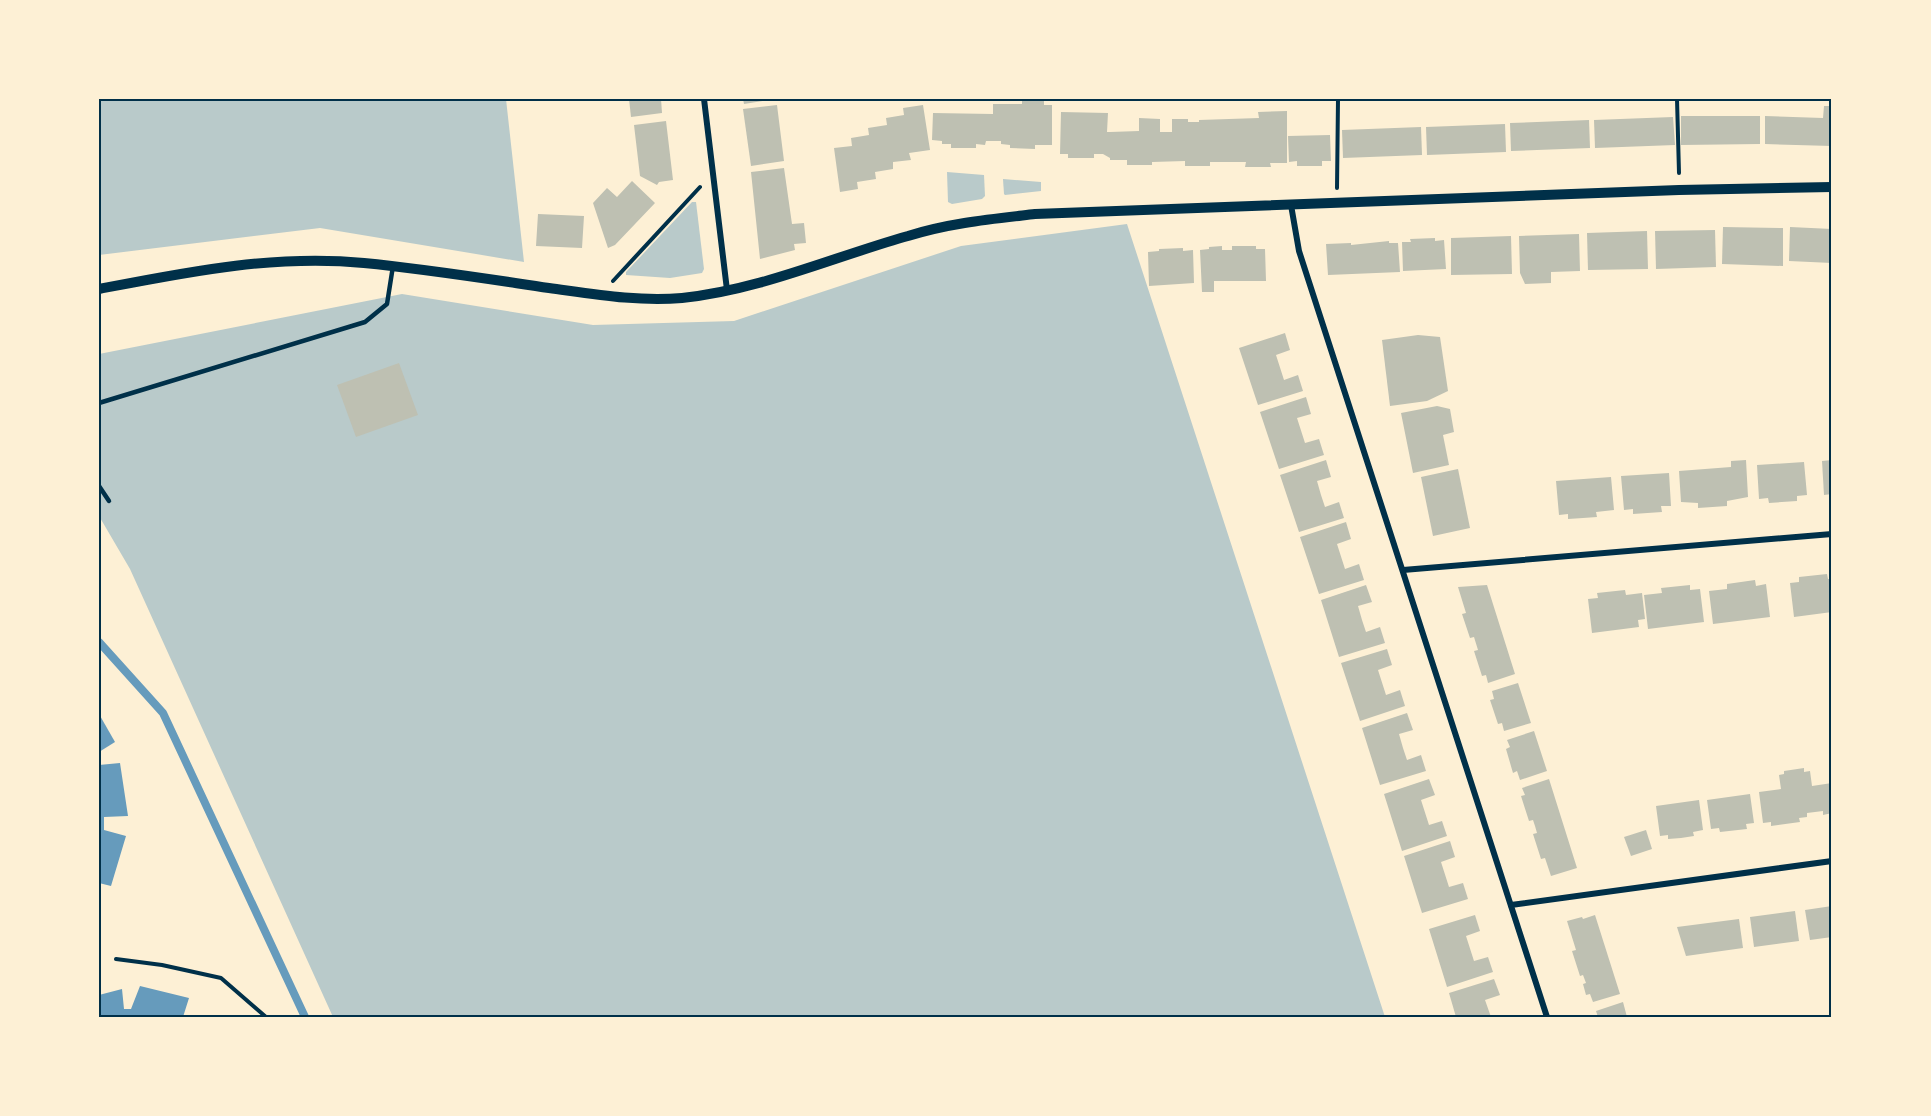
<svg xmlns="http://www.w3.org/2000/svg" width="1931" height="1116" font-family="'Alegreya Sans',sans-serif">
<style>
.green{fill:#b9caca}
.water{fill:#669bbc}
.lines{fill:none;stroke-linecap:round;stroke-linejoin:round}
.stream{stroke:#669bbc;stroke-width:8}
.building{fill:#bec0b2}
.path{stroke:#003049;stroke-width:4}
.service{stroke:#003049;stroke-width:4.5}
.minor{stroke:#003049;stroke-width:6}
.tertiary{stroke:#003049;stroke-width:10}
.neatline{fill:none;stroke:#003049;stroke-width:2}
</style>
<rect width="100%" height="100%" fill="#fdf0d5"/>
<!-- green -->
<g class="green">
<polygon points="99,99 506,99 524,262 320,228 99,255"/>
<polygon points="947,172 984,175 985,196 982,199 952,204 948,202"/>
<polygon points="1003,179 1041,182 1041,191 1005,195 1004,194"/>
<polygon points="692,202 696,202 704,269 702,273 670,278 626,275 626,272"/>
<polygon points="1127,224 1385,1017 333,1017 130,569 99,516 99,354 402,294 593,325 734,321 961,246"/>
</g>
<!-- water -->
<g class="water">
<polygon points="99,714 115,742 99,752"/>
<polygon points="120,763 128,816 104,817 104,830 126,836 111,886 99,883 99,765"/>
<polygon points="140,986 189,998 183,1017 99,1017 99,995 122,989 124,1009 131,1009"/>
</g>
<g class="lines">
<!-- stream -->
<polyline class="stream" points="99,642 163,713 305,1017"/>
</g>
<!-- building -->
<g class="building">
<polygon points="629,99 661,99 662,113 631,117"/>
<polygon points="743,99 769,99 769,100 744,104"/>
<polygon points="1022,99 1044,99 1044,105 1052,105 1052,145 1035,145 1035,149 1010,148 1010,145 1001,144 1001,141 986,141 985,145 976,144 976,148 951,148 951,144 942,144 942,141 932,140 933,113 993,114 993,104 1022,104"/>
<polygon points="777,105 784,161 751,166 743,109"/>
<polygon points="923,105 930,150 909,153 911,160 893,162 893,169 875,172 876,179 857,182 858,189 840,192 834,148 852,146 851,138 869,135 868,128 887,125 886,118 904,115 903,108"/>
<polygon points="1824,106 1832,106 1832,146 1765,144 1765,116 1823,118"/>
<polygon points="1287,111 1287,163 1270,163 1271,167 1245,167 1246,162 1210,162 1210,166 1185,166 1185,161 1152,162 1152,165 1127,165 1127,160 1110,160 1110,158 1103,154 1094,154 1094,158 1068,158 1068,154 1060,154 1061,112 1108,113 1107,132 1110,132 1139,131 1139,118 1160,119 1160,132 1172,132 1172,119 1188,119 1188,122 1199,122 1199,120 1259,118 1258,112"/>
<polygon points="1681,116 1760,116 1760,144 1681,145"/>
<polygon points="1673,117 1675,145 1595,148 1594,120"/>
<polygon points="1589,120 1590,148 1511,151 1510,123"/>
<polygon points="666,121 673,180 659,182 657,185 640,176 634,125"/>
<polygon points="1505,124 1506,152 1427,155 1426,127"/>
<polygon points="1421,127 1422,155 1343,158 1342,130"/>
<polygon points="1330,135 1331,161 1322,161 1322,166 1297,166 1297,161 1289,162 1288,136"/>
<polygon points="784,168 792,224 804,223 806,243 794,244 795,250 760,259 751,172"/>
<polygon points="632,181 655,203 615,245 608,248 593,203 607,188 617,197"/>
<polygon points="538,214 584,216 582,248 536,246"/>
<polygon points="1723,227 1783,228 1783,266 1722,264"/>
<polygon points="1790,227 1832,229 1832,263 1789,261"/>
<polygon points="1715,230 1716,267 1656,269 1655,231"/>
<polygon points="1647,231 1648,269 1588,270 1587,233"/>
<polygon points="1579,234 1580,271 1551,272 1551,283 1525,284 1520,273 1519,236"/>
<polygon points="1511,236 1512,274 1451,275 1451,238"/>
<polygon points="1435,238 1435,241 1444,240 1446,269 1403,271 1402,242 1411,242 1410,239"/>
<polygon points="1389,241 1389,243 1398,243 1400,272 1328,275 1326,244 1351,243 1351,245"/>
<polygon points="1222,246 1222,250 1232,250 1232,246 1256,246 1256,249 1265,249 1266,281 1214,281 1214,292 1202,292 1200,250 1209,249 1209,247"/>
<polygon points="1183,248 1183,251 1193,250 1194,283 1149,286 1148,252 1159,251 1159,249"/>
<polygon points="1285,333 1290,350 1276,355 1284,380 1298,375 1303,391 1258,405 1239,348"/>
<polygon points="1418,335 1440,337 1448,391 1427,401 1390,406 1382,340"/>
<polygon points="399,363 418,415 356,437 337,385"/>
<polygon points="1306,397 1311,414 1297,418 1305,443 1319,439 1324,455 1279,469 1260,412"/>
<polygon points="1437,406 1450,409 1454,432 1443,435 1449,465 1413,473 1401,413"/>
<polygon points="1326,460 1331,477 1317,481 1321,495 1325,507 1339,502 1344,518 1299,532 1280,475"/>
<polygon points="1746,460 1748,497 1727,501 1727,506 1698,508 1698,503 1681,502 1679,471 1731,467 1731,461"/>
<polygon points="1832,460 1832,494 1824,495 1822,461"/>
<polygon points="1804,462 1807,495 1797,496 1797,501 1769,503 1768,498 1759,499 1757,465"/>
<polygon points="1458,469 1470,528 1433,536 1421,477"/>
<polygon points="1669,473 1671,506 1661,506 1662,512 1633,514 1633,509 1624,510 1621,476"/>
<polygon points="1611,477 1614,510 1596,512 1597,517 1583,518 1568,519 1568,514 1559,515 1556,481"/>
<polygon points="1346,522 1351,539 1337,544 1345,569 1359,564 1364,580 1319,594 1300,537"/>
<polygon points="1827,574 1828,579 1832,579 1832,612 1794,617 1790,583 1799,582 1799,577"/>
<polygon points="1755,580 1756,586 1766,584 1770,617 1713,624 1709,591 1727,589 1727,584"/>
<polygon points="1366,585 1372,602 1358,606 1362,620 1366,632 1380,627 1385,643 1339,657 1321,600"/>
<polygon points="1487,585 1515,674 1488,683 1486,675 1482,676 1474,651 1478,650 1474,637 1470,638 1462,614 1466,613 1458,587"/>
<polygon points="1690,585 1690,590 1700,589 1704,622 1648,629 1644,595 1662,593 1661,588"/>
<polygon points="1625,590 1626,595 1642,593 1645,619 1638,620 1639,627 1592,633 1588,599 1598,598 1597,593"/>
<polygon points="1387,649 1392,665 1378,670 1386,695 1400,690 1405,706 1360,721 1341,663"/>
<polygon points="1518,683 1531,723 1504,731 1502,723 1498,724 1490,700 1494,699 1492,691"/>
<polygon points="1407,713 1413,730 1399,734 1403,748 1407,760 1421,755 1426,771 1380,785 1362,728"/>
<polygon points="1534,731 1547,771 1520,780 1517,771 1513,773 1506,749 1510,747 1507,740"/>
<polygon points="1804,768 1804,772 1810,771 1812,786 1832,783 1832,813 1823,815 1823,811 1807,813 1807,817 1799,818 1800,822 1771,826 1771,822 1763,823 1759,792 1781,789 1779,775 1784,774 1784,771"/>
<polygon points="1429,779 1435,795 1421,800 1429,825 1442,821 1447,836 1402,851 1384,794"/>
<polygon points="1549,779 1577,868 1551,876 1545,858 1541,859 1533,834 1537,833 1535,826 1533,820 1529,821 1521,796 1525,795 1522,788"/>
<polygon points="1750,794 1754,823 1746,824 1747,829 1720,832 1719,828 1711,829 1707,800"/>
<polygon points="1699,800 1703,830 1693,832 1694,836 1681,838 1668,839 1668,835 1660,836 1656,806"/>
<polygon points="1646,830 1652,849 1631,856 1624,837"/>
<polygon points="1450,841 1455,857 1441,862 1449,887 1463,883 1468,899 1422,913 1404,856"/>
<polygon points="1832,906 1832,937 1810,940 1805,910"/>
<polygon points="1795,911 1799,941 1754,947 1750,917"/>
<polygon points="1475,915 1480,931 1466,936 1474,961 1488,957 1493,972 1447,987 1429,929"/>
<polygon points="1595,915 1620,994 1593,1002 1590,994 1586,995 1583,984 1586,983 1583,975 1580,976 1572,951 1576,950 1567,921 1582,917 1583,919"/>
<polygon points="1739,919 1743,948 1686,956 1677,927"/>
<polygon points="1494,979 1500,995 1485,1000 1491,1017 1456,1017 1449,993"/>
<polygon points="1623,1002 1627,1017 1598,1017 1596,1011"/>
</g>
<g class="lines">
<!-- path -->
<g class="path">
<polyline points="1677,99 1679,173"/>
<polyline points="1337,188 1338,99"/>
<polyline points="613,281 700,187"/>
<polyline points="116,959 162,965 221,978 266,1017"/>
</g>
<!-- service -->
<g class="service">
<polyline points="99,403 365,322 387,304 393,266"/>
<polyline points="99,486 109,501"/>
</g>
<!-- minor -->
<g class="minor">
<polyline points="704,99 727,290"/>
<polyline points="1291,205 1299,251 1547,1017"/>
<polyline points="1403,570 1832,534"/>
<polyline points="1511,905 1832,861"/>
</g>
<!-- tertiary -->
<path class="tertiary" d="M99,289c88,-17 176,-35 265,-26 62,6 124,16 185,25 44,6 89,14 133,10 78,-8 151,-41 226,-62 41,-13 84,-17 127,-22l644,-24 153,-3"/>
</g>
<!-- border -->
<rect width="1931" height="1116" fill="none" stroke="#fdf0d5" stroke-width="201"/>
<rect x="100" y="100" width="1730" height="916" class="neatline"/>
</svg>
